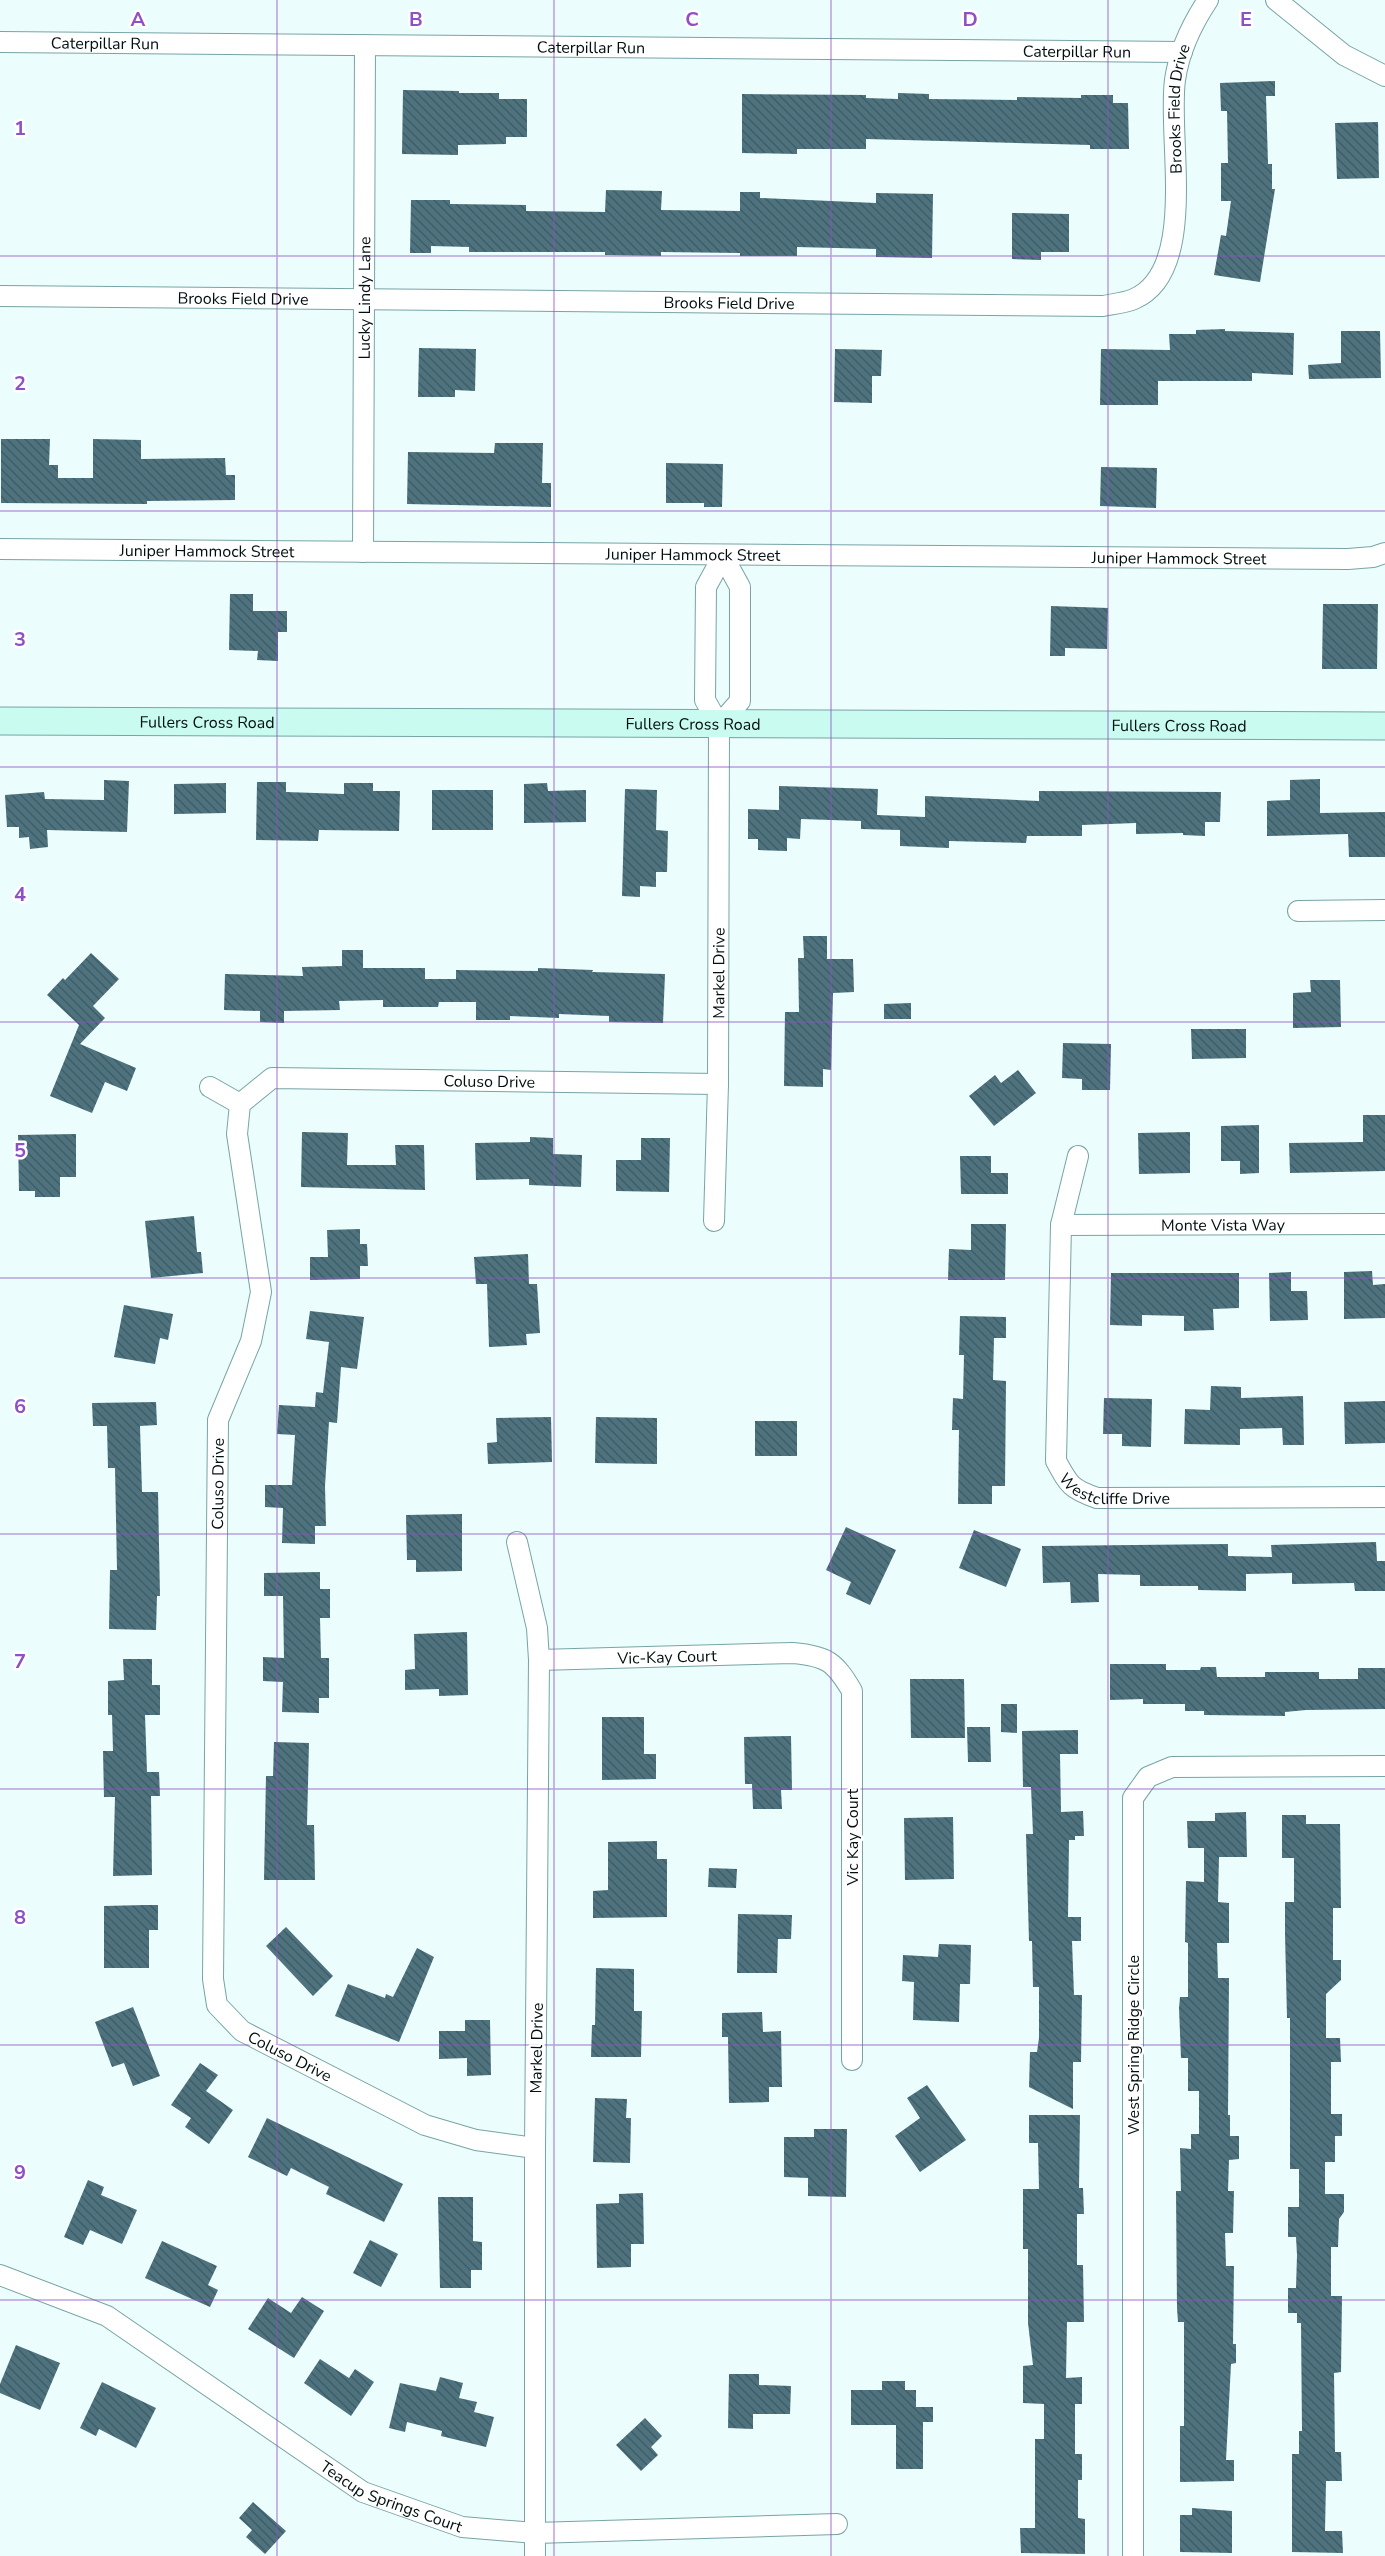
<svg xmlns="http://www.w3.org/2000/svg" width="1385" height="2556" font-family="'Nunito Sans',sans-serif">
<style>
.building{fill:url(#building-back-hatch)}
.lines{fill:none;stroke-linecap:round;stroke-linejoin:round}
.street-casing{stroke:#78a4a5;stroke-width:22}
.secondary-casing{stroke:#78a4a5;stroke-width:29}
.street{stroke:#fff;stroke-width:20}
.secondary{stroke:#c9fbf0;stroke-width:27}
.grid{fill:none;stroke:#9050c5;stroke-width:1.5;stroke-opacity:0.55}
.labels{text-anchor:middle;stroke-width:5;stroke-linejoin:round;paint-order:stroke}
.street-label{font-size:16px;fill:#010f0f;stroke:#fff}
.grid-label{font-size:20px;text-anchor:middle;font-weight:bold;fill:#9050c5;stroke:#fff;stroke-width:5;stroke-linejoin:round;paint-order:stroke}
</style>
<defs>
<pattern id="building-back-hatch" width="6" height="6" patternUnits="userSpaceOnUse" patternTransform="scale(1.5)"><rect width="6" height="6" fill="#4f737e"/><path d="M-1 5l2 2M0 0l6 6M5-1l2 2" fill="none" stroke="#3f5d66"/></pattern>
</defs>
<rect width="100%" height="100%" fill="#ebfdfd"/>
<!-- building -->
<g class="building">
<polygon points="1275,81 1275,96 1266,96 1268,164 1272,164 1272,189 1275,189 1260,282 1214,275 1221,235 1226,236 1231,201 1221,201 1221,163 1228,163 1227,111 1221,111 1220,83"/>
<polygon points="403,90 459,91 459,93 499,93 499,99 527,99 527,137 506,137 506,144 458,145 458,155 402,154"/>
<polygon points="898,93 929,94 929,99 1017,100 1017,97 1081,98 1081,95 1113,95 1113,103 1128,103 1129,149 1090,149 1090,145 866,139 866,149 797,149 797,154 742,153 742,94 866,95 866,98 898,99"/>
<polygon points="1378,122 1379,178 1337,179 1335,123"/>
<polygon points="606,190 662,191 661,210 740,211 740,192 760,192 760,198 876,203 876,193 933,194 932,258 876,257 876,249 797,247 797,256 740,256 740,253 661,252 661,256 605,255 605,252 469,252 469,247 431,246 431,253 410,253 411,200 450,200 450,204 526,205 526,211 605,212"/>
<polygon points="1012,213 1069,214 1069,252 1041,252 1041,260 1012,259"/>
<polygon points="1225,329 1225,331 1294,333 1293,375 1252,373 1252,381 1158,381 1158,405 1100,405 1101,349 1170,350 1169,334 1196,334 1196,330"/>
<polygon points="1341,331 1380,331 1381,378 1309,379 1308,365 1341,363"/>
<polygon points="419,348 476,349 475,391 455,390 455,397 418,397"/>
<polygon points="835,349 882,350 881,376 872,376 872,403 834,402"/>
<polygon points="1,439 50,439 49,465 58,465 58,478 93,478 93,439 141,440 141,459 225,458 226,475 235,475 235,500 147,501 147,504 1,503"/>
<polygon points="495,443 543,443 542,483 551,483 551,507 407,504 408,452 494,453"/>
<polygon points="666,463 723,464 722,507 704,507 704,503 666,503"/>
<polygon points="1101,467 1157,468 1156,508 1100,506"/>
<polygon points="230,594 253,594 253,611 287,611 287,632 278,632 278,661 257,660 258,651 229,650"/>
<polygon points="1323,604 1378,604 1377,669 1322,669"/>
<polygon points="1051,606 1108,608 1107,649 1065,648 1065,656 1050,656"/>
<polygon points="1320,779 1320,813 1385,812 1385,857 1349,857 1348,834 1267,836 1267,801 1290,800 1290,780"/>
<polygon points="104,780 129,781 127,832 47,830 48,847 30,849 29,837 19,838 19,827 7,827 5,795 44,792 45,799 104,800"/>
<polygon points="257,782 286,782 286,792 344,794 344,783 373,783 373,791 400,791 399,831 319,830 318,841 256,840"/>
<polygon points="226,783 226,813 174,814 174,784"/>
<polygon points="547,783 548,791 586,790 586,822 524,823 524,784"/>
<polygon points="779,786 878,789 877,815 925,817 925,796 1039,801 1039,791 1221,792 1220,822 1205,822 1205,836 1183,835 1183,833 1136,834 1136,823 1082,825 1082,836 1027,836 1026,843 949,841 949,848 900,846 900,830 861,829 861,821 801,819 800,839 787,838 787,851 758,850 758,839 748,839 748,809 779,810"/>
<polygon points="625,789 657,790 656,830 668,831 667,872 656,872 656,887 640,886 640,897 622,896"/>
<rect x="432" y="790" width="61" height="40"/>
<polygon points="803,936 827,936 827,959 853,959 854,992 833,993 831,1070 823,1069 823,1087 784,1086 785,1012 799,1012 798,958 804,958"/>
<polygon points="342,950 363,950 363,968 425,968 425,979 456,979 456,970 538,971 538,968 593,970 592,972 665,974 663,1023 609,1022 609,1016 559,1014 559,1018 510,1016 510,1020 476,1020 476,1002 439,1002 438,1007 383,1007 383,1000 339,1001 340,1010 284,1011 284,1023 260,1022 260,1011 224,1010 225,974 303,976 302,967 342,966"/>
<polygon points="91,953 119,979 93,1006 105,1018 80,1044 136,1068 127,1091 105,1082 92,1113 50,1096 79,1025 47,995 63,978 65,980"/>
<polygon points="1310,980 1340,980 1341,1027 1293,1028 1293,993 1311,992"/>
<polygon points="911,1003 911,1019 884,1019 884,1004"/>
<polygon points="1191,1029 1246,1029 1246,1058 1192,1059"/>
<polygon points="1063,1043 1111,1044 1110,1090 1082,1090 1082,1079 1062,1078"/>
<polygon points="1018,1070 1036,1093 994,1126 969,1096 995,1075 1001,1083"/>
<polygon points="1363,1115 1385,1115 1385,1171 1290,1173 1289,1143 1363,1142"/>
<polygon points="1259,1125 1259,1173 1240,1174 1240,1161 1221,1161 1221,1126"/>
<polygon points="302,1132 348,1133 347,1165 396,1165 395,1145 424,1145 425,1190 301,1187"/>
<polygon points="1190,1132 1190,1173 1139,1174 1138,1133"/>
<polygon points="76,1134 76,1177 60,1177 60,1197 35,1197 35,1191 19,1191 18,1135"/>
<polygon points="530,1137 553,1138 553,1154 582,1155 581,1187 529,1185 529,1179 476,1180 475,1143 530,1142"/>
<polygon points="641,1138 670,1138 669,1192 616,1191 616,1160 641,1160"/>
<polygon points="960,1156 991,1156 991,1173 1008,1173 1008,1194 961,1194"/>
<polygon points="194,1216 197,1252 201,1252 203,1273 151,1278 145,1221"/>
<polygon points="971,1224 1006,1224 1005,1280 948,1280 949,1249 971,1250"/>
<polygon points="360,1229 360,1244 367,1244 368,1266 360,1266 360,1279 310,1280 310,1257 328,1257 327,1230"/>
<polygon points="528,1254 529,1284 537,1284 540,1333 526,1334 527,1345 489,1347 487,1284 476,1284 474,1257"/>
<polygon points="1372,1271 1373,1285 1385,1284 1385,1318 1344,1319 1344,1272"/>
<polygon points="1291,1272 1291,1291 1307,1291 1308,1320 1270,1321 1269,1273"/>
<polygon points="1111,1273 1239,1273 1239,1308 1213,1309 1214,1330 1184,1331 1184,1316 1142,1315 1142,1326 1110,1325"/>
<polygon points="124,1305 173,1314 168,1340 160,1338 155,1364 114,1357"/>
<polygon points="310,1311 364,1317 357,1369 341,1367 337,1423 329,1422 325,1486 326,1526 315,1526 315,1544 282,1543 283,1508 265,1507 265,1485 292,1485 295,1435 277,1434 279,1405 315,1407 316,1392 323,1393 329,1342 306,1339"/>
<polygon points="960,1316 1006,1317 1006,1338 994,1338 993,1380 1006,1381 1005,1486 992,1486 992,1504 958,1504 959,1430 952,1430 953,1398 963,1399 964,1355 959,1355"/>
<polygon points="1211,1386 1241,1387 1241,1398 1303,1396 1304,1445 1283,1445 1282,1428 1240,1429 1240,1445 1184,1444 1185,1409 1210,1410"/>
<polygon points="1104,1398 1152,1399 1151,1447 1122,1446 1122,1434 1103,1434"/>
<polygon points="1385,1401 1385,1443 1345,1444 1344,1402"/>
<polygon points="156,1402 157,1425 140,1426 142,1492 158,1492 160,1596 157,1596 156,1630 109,1629 110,1570 117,1570 115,1468 108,1468 107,1426 93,1426 92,1403"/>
<polygon points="551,1417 552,1462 488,1464 487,1443 497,1442 496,1418"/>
<polygon points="596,1417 657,1418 657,1464 595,1463"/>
<rect x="755" y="1421" width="42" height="35"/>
<polygon points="462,1514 462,1571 416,1572 416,1560 407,1560 406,1515"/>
<polygon points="846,1527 896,1550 870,1605 846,1594 851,1582 826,1570"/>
<polygon points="974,1530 1021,1549 1006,1587 959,1568"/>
<polygon points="1376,1542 1377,1561 1385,1561 1385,1591 1355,1591 1354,1583 1292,1584 1292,1573 1246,1574 1246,1591 1198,1590 1198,1586 1140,1586 1140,1575 1098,1574 1099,1602 1071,1603 1070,1582 1043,1583 1042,1546 1228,1544 1228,1556 1272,1557 1271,1545"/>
<polygon points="320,1572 320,1589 330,1589 330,1618 320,1618 321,1658 329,1658 329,1698 319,1698 319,1713 282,1712 283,1682 263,1681 263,1657 284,1658 283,1596 264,1596 264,1573"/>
<polygon points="467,1632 468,1695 439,1696 439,1689 405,1690 405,1670 415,1669 414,1634"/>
<polygon points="123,1659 152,1659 152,1685 160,1685 160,1715 145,1715 147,1772 159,1772 160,1796 151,1796 152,1875 113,1876 115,1797 104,1797 103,1751 113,1751 112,1715 108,1715 108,1681 124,1680"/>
<polygon points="1110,1664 1166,1664 1166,1670 1200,1670 1201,1667 1216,1667 1217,1677 1265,1677 1265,1672 1319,1672 1319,1679 1358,1679 1358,1668 1385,1668 1385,1709 1306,1710 1285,1712 1285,1716 1204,1715 1204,1711 1185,1711 1185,1704 1143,1704 1143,1699 1110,1700"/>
<polygon points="910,1679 964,1679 965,1738 911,1738"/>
<polygon points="1001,1704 1017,1704 1017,1733 1001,1732"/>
<polygon points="602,1717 644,1717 644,1754 656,1754 656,1779 602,1780"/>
<polygon points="967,1727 990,1727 991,1762 968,1762"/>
<polygon points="1078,1730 1078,1754 1060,1754 1061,1812 1083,1811 1084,1836 1075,1836 1075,1840 1069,1840 1068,1917 1081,1917 1081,1941 1072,1941 1074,1995 1082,1995 1081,2062 1073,2062 1073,2109 1029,2087 1030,2052 1037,2052 1039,2038 1039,1987 1033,1987 1032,1941 1029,1941 1026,1834 1033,1834 1031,1787 1023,1787 1022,1731"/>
<polygon points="791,1736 792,1790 781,1790 782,1809 753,1809 752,1784 745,1784 744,1737"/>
<polygon points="274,1742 309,1743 307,1825 314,1825 315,1880 264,1880 266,1776 273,1776"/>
<polygon points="1246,1812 1247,1857 1219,1857 1218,1902 1229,1903 1229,1943 1217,1943 1218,1978 1229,1978 1228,2115 1230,2115 1230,2136 1239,2136 1239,2159 1229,2160 1228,2191 1234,2191 1233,2233 1225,2233 1226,2266 1234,2266 1233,2344 1236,2344 1236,2363 1231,2364 1226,2460 1234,2460 1234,2481 1180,2482 1180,2426 1184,2426 1184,2322 1178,2322 1177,2308 1176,2191 1181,2191 1180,2148 1191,2149 1191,2134 1199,2134 1199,2091 1188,2091 1188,2058 1181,2058 1179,2008 1180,1997 1188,1997 1188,1943 1185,1942 1186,1881 1204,1882 1204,1848 1188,1848 1187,1821 1215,1821 1215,1813"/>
<polygon points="1282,1815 1306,1815 1306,1824 1340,1824 1341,1908 1333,1908 1333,1960 1341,1960 1341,1980 1326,1994 1326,2038 1340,2038 1341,2062 1331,2062 1331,2114 1342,2114 1342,2136 1335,2136 1335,2162 1325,2162 1325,2194 1344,2194 1344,2212 1339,2219 1338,2247 1331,2247 1331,2296 1342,2296 1341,2372 1334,2373 1335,2452 1341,2452 1342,2481 1326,2481 1325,2531 1342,2531 1343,2553 1292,2552 1292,2454 1299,2454 1299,2431 1302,2431 1301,2323 1297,2323 1297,2313 1288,2313 1288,2288 1296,2288 1297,2255 1296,2237 1288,2237 1288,2207 1299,2207 1299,2169 1290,2169 1290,2018 1287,2018 1285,1934 1285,1902 1294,1902 1294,1858 1282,1858"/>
<polygon points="953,1817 954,1879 905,1880 904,1818"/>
<polygon points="657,1841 657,1859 667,1859 667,1917 593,1918 593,1891 608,1890 608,1842"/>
<polygon points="709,1868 737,1869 736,1888 708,1887"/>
<polygon points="145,1905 158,1905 158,1930 149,1930 149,1968 104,1968 104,1906"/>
<polygon points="738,1914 792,1915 791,1939 778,1939 777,1973 737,1973"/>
<polygon points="286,1927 333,1976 313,1996 266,1946"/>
<polygon points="939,1944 971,1945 970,1984 960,1984 959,2022 913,2020 914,1982 902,1981 903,1955 938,1957"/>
<polygon points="417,1948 434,1957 399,2042 335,2016 348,1984 385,1998 386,1994 393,1997"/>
<polygon points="596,1968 634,1969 634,2011 642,2011 641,2057 591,2057 592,2025 595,2025"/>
<polygon points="133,2007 160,2076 133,2086 124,2063 112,2067 95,2022"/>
<polygon points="762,2012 763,2032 781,2031 782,2087 769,2087 769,2102 729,2103 728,2037 722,2037 722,2013"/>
<polygon points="465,2020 490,2020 491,2075 467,2076 467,2058 439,2059 439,2031 465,2031"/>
<polygon points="200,2063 218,2075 206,2091 233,2110 209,2144 185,2127 191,2118 171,2105"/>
<polygon points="927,2085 966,2140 920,2172 895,2136 920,2118 907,2098"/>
<polygon points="595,2098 627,2099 626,2118 631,2118 630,2163 593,2162"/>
<polygon points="1029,2115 1080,2115 1079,2188 1083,2188 1084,2214 1077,2214 1077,2265 1083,2265 1084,2322 1067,2322 1066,2378 1082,2377 1082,2404 1075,2404 1075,2454 1082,2454 1082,2480 1078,2480 1078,2518 1085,2519 1085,2554 1021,2553 1020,2528 1035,2528 1035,2439 1044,2439 1044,2404 1023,2403 1023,2366 1033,2365 1028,2323 1028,2249 1023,2249 1023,2189 1039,2189 1038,2143 1029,2143"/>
<polygon points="267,2118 403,2184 384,2222 326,2194 329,2187 291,2168 287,2176 248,2157"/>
<polygon points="814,2129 847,2129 846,2197 808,2196 808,2178 784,2177 784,2137 814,2137"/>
<polygon points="88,2180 104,2187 101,2195 137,2210 122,2244 90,2230 83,2245 64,2237"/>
<polygon points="643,2193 644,2244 631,2244 631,2267 597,2268 596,2204 619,2203 619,2194"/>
<polygon points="438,2197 473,2197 473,2241 482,2242 482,2270 471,2270 471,2288 440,2288"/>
<polygon points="370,2240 398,2254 381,2287 353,2273"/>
<polygon points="162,2241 217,2266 208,2285 218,2290 210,2307 145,2278"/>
<polygon points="302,2297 324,2311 294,2358 248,2329 268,2298 291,2313"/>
<polygon points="16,2345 60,2363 40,2410 0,2393 0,2384"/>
<polygon points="320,2359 349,2378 355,2369 374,2382 351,2416 304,2383"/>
<polygon points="729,2374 759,2374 759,2385 791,2386 790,2414 753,2414 753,2429 728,2428"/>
<polygon points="440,2377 463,2383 459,2398 477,2402 474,2412 494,2417 486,2447 441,2436 442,2431 407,2422 405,2432 389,2428 400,2383 436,2391"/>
<polygon points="882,2381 905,2381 905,2390 916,2390 916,2407 933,2407 933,2422 923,2422 923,2469 896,2469 896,2425 851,2425 851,2390 882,2390"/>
<polygon points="102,2382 156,2408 136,2448 99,2429 96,2436 80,2428"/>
<polygon points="645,2418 662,2436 651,2447 658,2455 641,2471 616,2445"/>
<polygon points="253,2502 286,2531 265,2554 246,2537 252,2530 239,2518"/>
<polygon points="1192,2508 1232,2511 1232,2553 1180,2552 1180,2515 1192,2515"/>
</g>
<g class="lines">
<defs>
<g id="street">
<polyline points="1276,0 1344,55 1385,76"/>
<path id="s1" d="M0,42l1182,10"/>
<path id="s2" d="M0,296l1103,10c10,-2 22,-3 31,-7 65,-28 33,-162 41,-219 4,-28 17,-56 33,-80"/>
<path id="s3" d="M0,549l1348,10 25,-2 12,-4"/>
<path id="s4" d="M363,552l2,-507"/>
<polyline points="1298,911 1385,910"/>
<polyline points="210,1087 240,1104"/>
<path id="s5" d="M1078,1156l-17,69 -5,236c13,24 15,28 41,37l288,-1"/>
<path id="s6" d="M714,1221l4,-137 1,-359 -14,-25 1,-113 17,-31 17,31v114l-21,24"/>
<path id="s7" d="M1061,1225l324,-1"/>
<polyline points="517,1542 537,1628 539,1660 535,2148 535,2556"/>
<path id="s8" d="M539,1660l254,-7c34,3 42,9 59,38v369"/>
<path id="s9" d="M535,2148l-59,-8 -51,-15 -183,-94 -25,-26 -4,-26 5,-559 33,-79 10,-49 -24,-158 3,-30 32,-26 446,6"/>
<path id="s10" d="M0,2275l107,41 256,176 99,35 73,6 302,-9"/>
<polyline points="1133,2556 1133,1798 1148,1777 1172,1767 1385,1766"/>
</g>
<g id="secondary">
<path id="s11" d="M0,721l1385,5"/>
</g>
</defs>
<!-- street casing -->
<use href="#street" class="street-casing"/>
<!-- secondary casing -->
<use href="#secondary" class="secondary-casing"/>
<!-- street -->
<use href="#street" class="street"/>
<!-- secondary -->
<use href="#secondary" class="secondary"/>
</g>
<!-- grid -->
<path class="grid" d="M277,0v2556M554,0v2556M831,0v2556M1108,0v2556M0,256h1385M0,511h1385M0,767h1385M0,1022h1385M0,1278h1385M0,1534h1385M0,1789h1385M0,2045h1385M0,2300h1385"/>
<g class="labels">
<!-- street labels -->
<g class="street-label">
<text dy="6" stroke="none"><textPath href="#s1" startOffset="105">Caterpillar Run</textPath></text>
<text dy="6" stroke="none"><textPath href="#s1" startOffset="591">Caterpillar Run</textPath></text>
<text dy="6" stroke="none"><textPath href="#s1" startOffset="1077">Caterpillar Run</textPath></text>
<text dy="6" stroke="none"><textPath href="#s2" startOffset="1340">Brooks Field Drive</textPath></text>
<text dy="6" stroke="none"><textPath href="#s2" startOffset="243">Brooks Field Drive</textPath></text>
<text dy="6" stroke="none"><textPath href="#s4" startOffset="254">Lucky Lindy Lane</textPath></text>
<text dy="6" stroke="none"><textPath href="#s2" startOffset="729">Brooks Field Drive</textPath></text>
<text dy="6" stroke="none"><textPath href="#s3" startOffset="207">Juniper Hammock Street</textPath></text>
<text dy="6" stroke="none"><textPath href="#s3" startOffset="693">Juniper Hammock Street</textPath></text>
<text dy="6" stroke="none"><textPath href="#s3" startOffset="1179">Juniper Hammock Street</textPath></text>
<text dy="6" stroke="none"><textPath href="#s11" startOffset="207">Fullers Cross Road</textPath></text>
<text dy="6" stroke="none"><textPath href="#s11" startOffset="693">Fullers Cross Road</textPath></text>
<text dy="6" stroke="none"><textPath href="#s11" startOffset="1179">Fullers Cross Road</textPath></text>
<text dy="6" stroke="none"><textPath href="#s6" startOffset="248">Markel Drive</textPath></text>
<text dy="6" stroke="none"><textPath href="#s9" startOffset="1524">Coluso Drive</textPath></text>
<text dy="6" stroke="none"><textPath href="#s7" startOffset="162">Monte Vista Way</textPath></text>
<text dy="6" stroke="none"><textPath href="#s9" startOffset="876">Coluso Drive</textPath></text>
<text dy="6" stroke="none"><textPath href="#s5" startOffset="380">Westcliffe Drive</textPath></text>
<text dy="6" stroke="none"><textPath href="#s8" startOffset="128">Vic-Kay Court</textPath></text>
<text transform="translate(852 1837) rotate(-90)" y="6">Vic Kay Court</text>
<text transform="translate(1133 2045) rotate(-90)" y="6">West Spring Ridge Circle</text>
<text transform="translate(536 2048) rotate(-89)" y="6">Markel Drive</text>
<text transform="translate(290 2056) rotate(27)" y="6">Coluso Drive</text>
<text dy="6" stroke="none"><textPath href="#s10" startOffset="453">Teacup Springs Court</textPath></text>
</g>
</g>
<g class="grid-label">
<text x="138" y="26">A</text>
<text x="416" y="26">B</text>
<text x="692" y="26">C</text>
<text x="970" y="26">D</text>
<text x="1246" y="26">E</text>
<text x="20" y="135">1</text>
<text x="20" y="390">2</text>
<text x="20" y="646">3</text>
<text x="20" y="901">4</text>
<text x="20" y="1157">5</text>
<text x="20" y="1413">6</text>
<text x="20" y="1668">7</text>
<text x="20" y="1924">8</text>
<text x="20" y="2179">9</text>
</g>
</svg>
